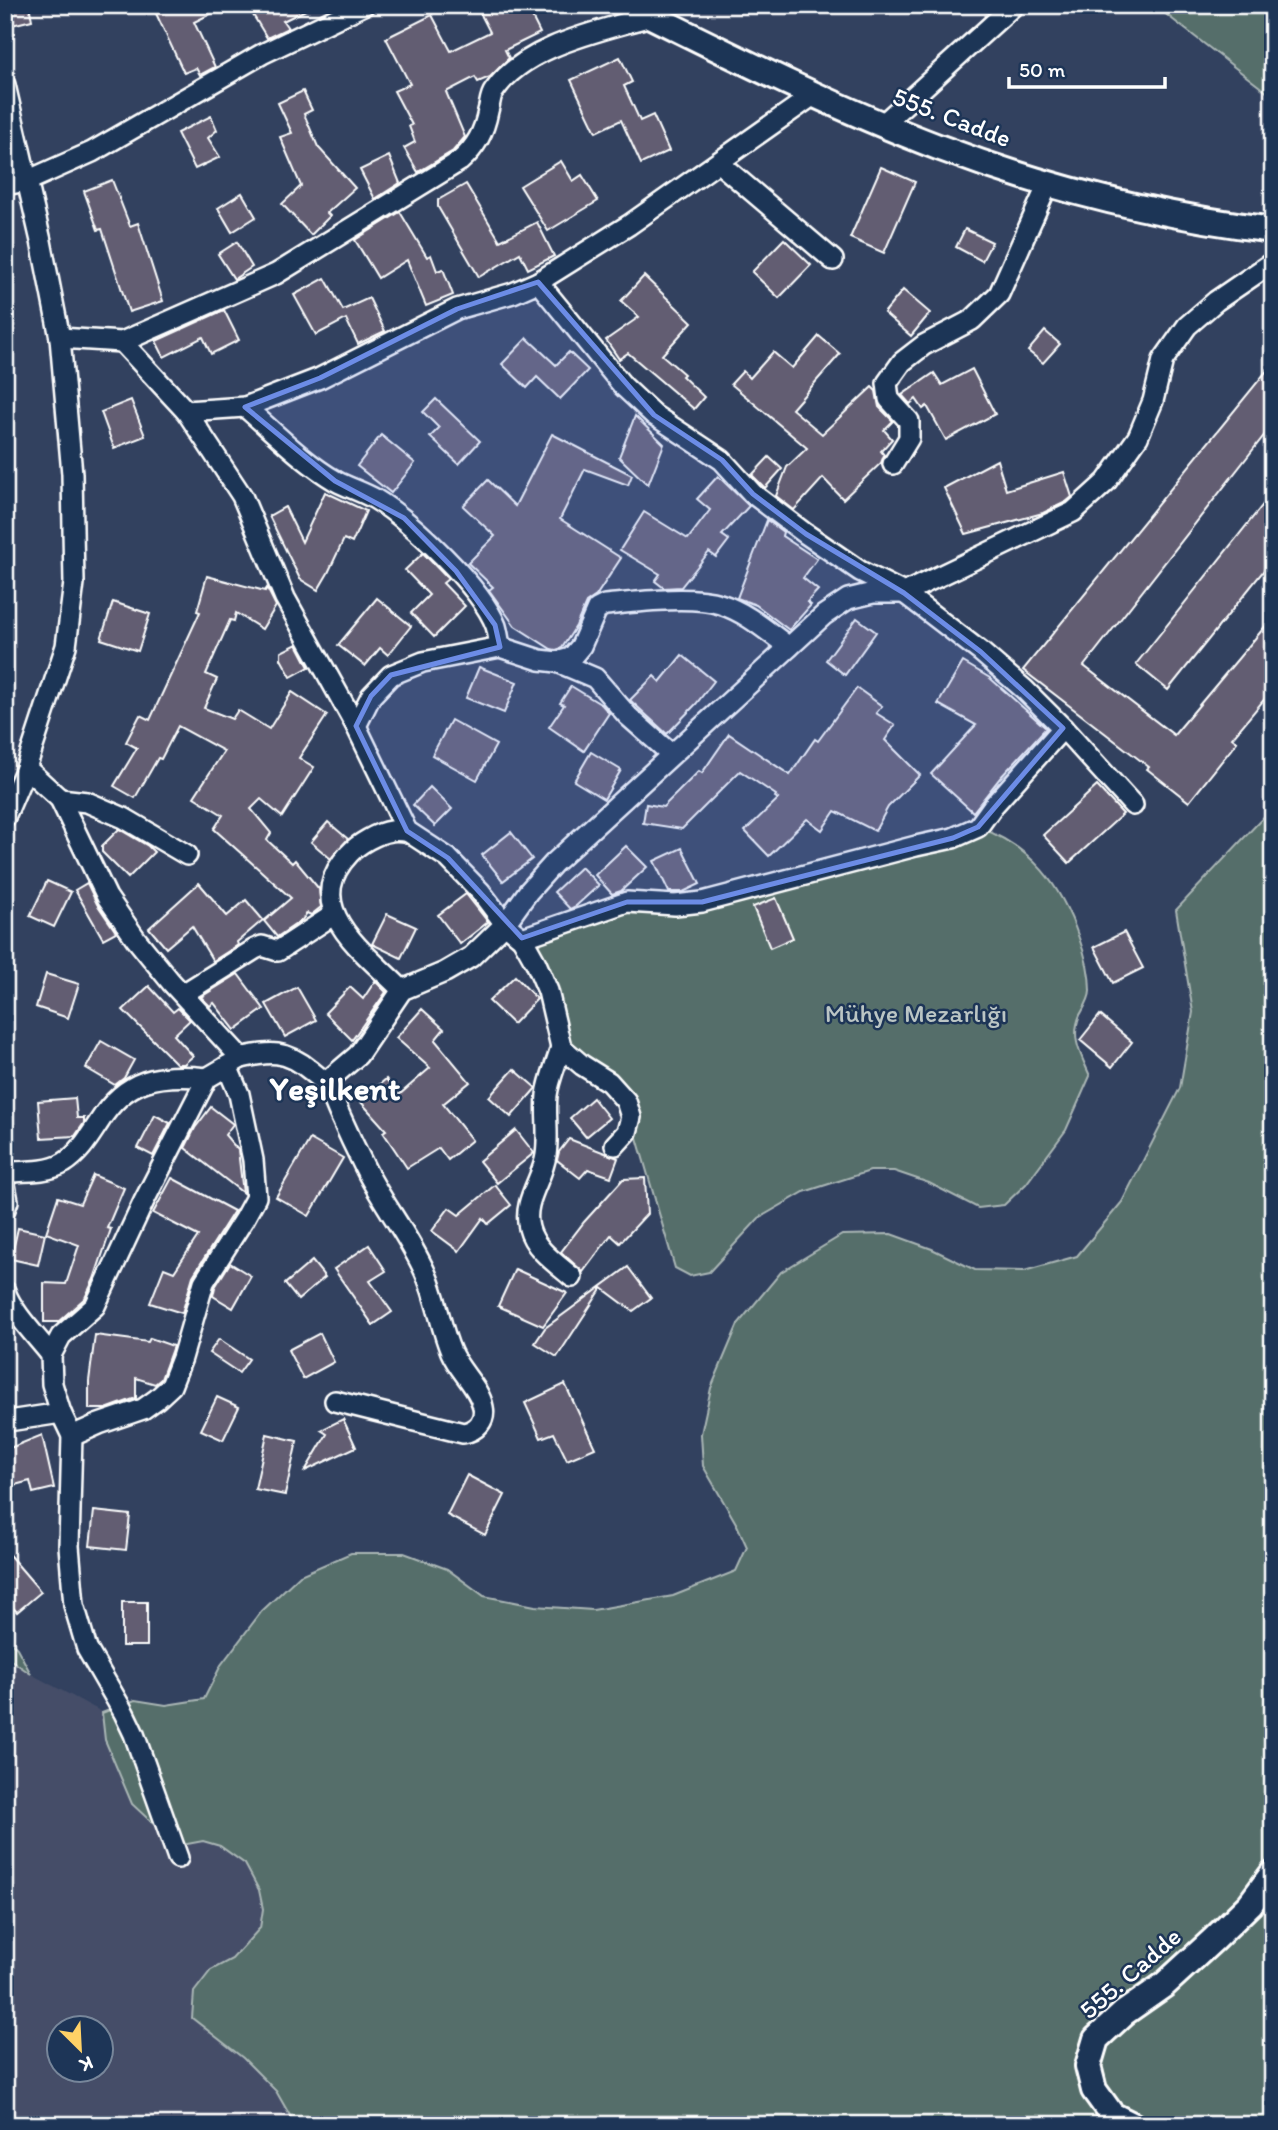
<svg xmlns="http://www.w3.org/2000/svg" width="1278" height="2130" font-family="Itim,sans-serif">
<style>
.built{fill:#444d68;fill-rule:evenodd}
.green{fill:#556e6b;stroke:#aab6b5;stroke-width:2}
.building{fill:#625d72;stroke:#fff;stroke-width:2}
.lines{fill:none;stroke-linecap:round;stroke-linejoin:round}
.minor-casing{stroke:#fff;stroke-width:24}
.tertiary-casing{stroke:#fff;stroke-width:30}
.minor{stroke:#1d3557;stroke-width:19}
.tertiary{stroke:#1d3557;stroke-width:24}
.marked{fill:#6c8ce6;fill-opacity:0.2;stroke:#6c8ce6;stroke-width:5;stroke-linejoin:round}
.labels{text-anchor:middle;stroke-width:5;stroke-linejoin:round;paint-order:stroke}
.street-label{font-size:26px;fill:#fff;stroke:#1d3557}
.park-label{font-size:26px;fill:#bbc5c4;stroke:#1d3557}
.district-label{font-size:33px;font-weight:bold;fill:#fff;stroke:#1d3557}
</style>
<rect width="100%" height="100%" fill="#32415f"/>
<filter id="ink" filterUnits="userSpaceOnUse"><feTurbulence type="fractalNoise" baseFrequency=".0143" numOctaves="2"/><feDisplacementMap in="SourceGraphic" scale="14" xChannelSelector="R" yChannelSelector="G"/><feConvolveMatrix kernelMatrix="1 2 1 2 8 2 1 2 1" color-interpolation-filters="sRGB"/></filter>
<g filter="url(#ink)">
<!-- built -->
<path class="built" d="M5,1656l26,18 71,38 3,28 72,106 26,-5 17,5 25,18 14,26 4,19 -3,19 -28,31 -21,11 32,88 33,33 17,30 -1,4h-287zM60,2028h42v42h-42z"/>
<!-- green -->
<g class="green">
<polygon points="1154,5 1273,5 1273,97"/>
<polygon points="1273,807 1273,2125 292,2125 293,2121 276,2091 243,2058 192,2018 194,1992 211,1970 232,1959 260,1928 263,1909 259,1890 245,1864 220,1846 203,1841 177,1846 132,1804 105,1740 102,1713 135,1700 166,1705 204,1699 221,1665 262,1611 300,1575 351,1553 404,1553 447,1569 484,1596 535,1606 593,1610 673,1596 736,1571 747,1547 737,1525 703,1466 701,1434 711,1388 738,1324 781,1272 842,1235 891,1234 932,1249 975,1270 1024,1271 1077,1256 1122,1202 1180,1088 1193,1012 1176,910"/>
<path d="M978,827c54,20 83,58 101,111 6,16 11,35 11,53 0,8 -6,17 -10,24 -10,23 1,40 10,61l-24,54 -40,54 -22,21 -26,3 -49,-25 -35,-12h-24l-66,21 -45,26 -50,54 -19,4 -15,-8 -44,-151 -70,-70 -39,-109 105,-36 48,3z"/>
<polygon points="5,1636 17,1648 31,1674 5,1656"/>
</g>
<!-- building -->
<g class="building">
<polygon points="5,5 29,5 32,20 8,26"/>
<polygon points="152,5 229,5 194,22 215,67 200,75 196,68 184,73"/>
<polygon points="247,5 316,5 283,21 288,28 267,38"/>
<polygon points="476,5 526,5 540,33 505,50 509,58 490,77 478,82 475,77 446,92 465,137 453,151 418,172 404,148 415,142 409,126 412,125 394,91 410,84 386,38 432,15 451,51 490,32"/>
<polygon points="620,57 632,82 624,86 640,121 653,115 669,151 641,164 621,120 596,132 571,80"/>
<polygon points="303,91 312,110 304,114 318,147 355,188 327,213 330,216 311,235 282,204 301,186 280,137 292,133 278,103"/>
<polygon points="211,116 217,130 208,138 220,157 195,169 177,133"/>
<polygon points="389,156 400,183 375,199 360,170"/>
<polygon points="561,161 573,181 582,175 598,201 548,231 520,186"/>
<polygon points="881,167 915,182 884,253 850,238"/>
<polygon points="112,180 130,226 138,223 163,301 129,312 102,229 98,230 84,191"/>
<polygon points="466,184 500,241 537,222 554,256 528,269 520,253 479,277 438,207 438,200"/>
<polygon points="242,193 256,217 232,232 218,208"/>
<polygon points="400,212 427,257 431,255 437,271 443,269 453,295 426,306 407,260 378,278 355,240"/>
<polygon points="965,229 992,242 982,261 956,247"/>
<polygon points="784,239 811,265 779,298 752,272"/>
<polygon points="237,242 252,267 234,279 218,254"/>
<polygon points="644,276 692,322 662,355 684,374 682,376 704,397 694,409 628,353 619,359 606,340 639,317 621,301"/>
<polygon points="325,278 343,310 369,298 385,331 358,344 346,319 316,335 294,295"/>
<polygon points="903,290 930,313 911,336 884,313"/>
<polygon points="224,310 239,340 211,354 203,337 164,357 156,341"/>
<polygon points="1045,331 1060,344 1043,363 1028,351"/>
<polygon points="819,336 840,354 792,409 822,434 872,387 876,391 879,407 893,421 884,430 892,439 881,451 884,455 881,463 843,499 823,478 794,510 776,496 787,467 807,448 731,384 743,371 750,378 773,352 792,368"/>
<polygon points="527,338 556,365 569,352 588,370 560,399 537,377 527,388 502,364"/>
<polygon points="1273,363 1273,424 1084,666 1174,735 1273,617 1273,689 1232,738 1237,742 1189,802 1147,769 1149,767 1023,670"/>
<polygon points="972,369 995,414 946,440 927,406 923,409 916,399 910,404 902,395 934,373 942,385"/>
<polygon points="436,399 480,441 459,464 430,437 439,428 423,412"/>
<polygon points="131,400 145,436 114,448 101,412"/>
<polygon points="635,416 664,444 648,485 619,457"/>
<polygon points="552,434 632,475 628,485 585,469 560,519 621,558 596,596 586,603 576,626 562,648 556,650 551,649 515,626 489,590 493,587 468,563 495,536 463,506 488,480 515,506"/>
<polygon points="381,435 415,463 391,493 357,466"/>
<polygon points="769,457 782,469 765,488 752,475"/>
<polygon points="997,460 1006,490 1064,472 1072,497 1066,502 1043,513 966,534 944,488"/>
<polygon points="718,476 749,506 722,535 729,540 716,557 709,552 681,587 664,588 655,581 660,574 620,550 644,512 688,539 710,510 697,499"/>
<polygon points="325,492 366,511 352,543 344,539 328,573 318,590 300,579 269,516 285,507 302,542"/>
<polygon points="1273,492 1273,559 1168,690 1136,664"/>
<polygon points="767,520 783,532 782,536 817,559 803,578 818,590 807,602 811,605 789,630 756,605 737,598"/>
<polygon points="423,553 448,579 443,583 465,606 434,637 411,613 429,595 405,570"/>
<polygon points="207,576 265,591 267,588 276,606 262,629 236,613 234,621 230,620 206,674 217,679 204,708 232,719 238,710 269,729 292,692 327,715 299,758 314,767 282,817 261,799 251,809 271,833 267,840 292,863 295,860 319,889 321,907 311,915 307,913 302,920 277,937 264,921 291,898 214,829 223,815 194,797 224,751 178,726 161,759 158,758 135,798 114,786 137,748 126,742 140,715 150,720 200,612 197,611"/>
<polygon points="377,598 411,626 388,655 380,648 365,666 338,645"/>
<polygon points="113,602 150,614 138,651 101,639"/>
<polygon points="857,618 876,632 845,675 826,660"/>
<polygon points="297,644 309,667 291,677 281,659 281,652"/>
<polygon points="682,655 714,681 696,704 667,734 630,700 654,676 660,682"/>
<polygon points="963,662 990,678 1046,728 1000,778 973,812 931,774 976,725 938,704"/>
<polygon points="479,667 517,682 504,713 466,698"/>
<polygon points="571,686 602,705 609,713 584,751 549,727 564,705 560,703"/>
<polygon points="857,688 882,706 876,713 895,725 885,740 920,775 888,807 875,831 835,811 822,830 807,819 769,856 745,831 778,799 775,797 776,795 740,771 682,829 643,823 646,804 663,807 699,771 702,773 729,734 790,775 815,739 818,741"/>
<polygon points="451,720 496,745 477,780 432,755"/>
<polygon points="591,752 621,770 604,799 574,781"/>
<polygon points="1097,786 1123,814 1069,863 1043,835"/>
<polygon points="430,787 452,809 435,826 413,805"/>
<polygon points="328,822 348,839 331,859 311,842"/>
<polygon points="119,829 148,846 154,852 128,878 102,852 102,846"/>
<polygon points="511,832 532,859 503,881 482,855"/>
<polygon points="626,846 647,867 621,891 612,894 595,875"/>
<polygon points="682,848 700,884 683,892 669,892 654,861"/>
<polygon points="581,867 599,885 576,906 570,909 554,892"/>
<polygon points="47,881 71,892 54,927 30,916"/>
<polygon points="87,883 97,904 116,932 103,939 75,890"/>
<polygon points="199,883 227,916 246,900 263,920 237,942 238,945 213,961 192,926 166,948 149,928"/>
<polygon points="466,894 488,922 460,944 438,915"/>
<polygon points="776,898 793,938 770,948 753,907"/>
<polygon points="387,914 416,927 401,958 372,944"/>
<polygon points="1124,932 1143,968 1113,983 1094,947"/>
<polygon points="46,974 79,984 68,1018 36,1007"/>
<polygon points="238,974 264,1009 235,1030 214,1003 210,1006 201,997"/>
<polygon points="515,976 537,999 513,1024 489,1001"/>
<polygon points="375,981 386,992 352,1040 325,1013 350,987 363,999"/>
<polygon points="149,986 173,1012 178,1008 190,1020 174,1035 193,1056 184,1064 177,1064 123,1010"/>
<polygon points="297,987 316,1020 285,1037 266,1004"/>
<polygon points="422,1009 444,1029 435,1040 470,1082 443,1104 472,1140 448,1160 439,1148 407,1168 383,1132 386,1130 360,1101 386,1079 399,1095 430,1068 396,1038"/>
<polygon points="1100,1015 1132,1042 1112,1067 1080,1040"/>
<polygon points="101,1041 134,1060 124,1078 115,1085 86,1068"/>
<polygon points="514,1069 536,1088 511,1117 489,1097"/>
<polygon points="75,1098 77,1118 84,1118 84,1123 75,1136 41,1138 38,1101"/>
<polygon points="593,1098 609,1118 586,1137 570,1118"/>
<polygon points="211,1107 233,1124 225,1135 238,1150 243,1193 185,1148 195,1128"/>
<polygon points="155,1115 170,1123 153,1156 138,1148"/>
<polygon points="516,1130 534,1153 497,1183 479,1161"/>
<polygon points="310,1139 343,1158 309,1216 276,1197"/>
<polygon points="569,1139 618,1158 611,1177 588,1169 580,1178 557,1160 559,1152"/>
<polygon points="93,1175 124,1188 107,1228 111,1229 94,1279 85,1298 58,1322 44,1322 44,1283 66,1284 79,1245 46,1233 58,1197 80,1204"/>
<polygon points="172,1178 234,1211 193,1276 182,1313 150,1303 164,1268 174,1272 198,1236 153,1213"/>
<polygon points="645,1178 647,1214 620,1243 611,1235 583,1272 561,1252 584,1222 623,1179"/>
<polygon points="495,1185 511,1205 488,1224 483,1218 459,1251 432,1231 449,1208 459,1215"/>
<polygon points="18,1228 45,1234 38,1265 11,1259"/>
<polygon points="369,1245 386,1271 370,1281 392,1312 373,1325 334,1269"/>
<polygon points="312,1261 325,1277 298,1300 285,1284"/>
<polygon points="230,1263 251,1276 233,1308 213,1296 215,1287"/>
<polygon points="628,1267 651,1298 633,1311 602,1288 557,1357 535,1343 545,1328"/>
<polygon points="515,1269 567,1293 543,1326 498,1306"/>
<polygon points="320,1333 334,1362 303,1379 288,1350"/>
<polygon points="95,1335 148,1342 150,1338 173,1346 161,1379 155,1384 136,1378 136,1398 106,1409 89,1409 89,1381"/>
<polygon points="219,1339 249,1359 239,1373 209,1353"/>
<polygon points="565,1384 595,1448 567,1460 554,1433 541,1438 525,1403"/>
<polygon points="217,1397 239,1407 223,1440 201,1430"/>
<polygon points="343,1419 356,1447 305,1471 327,1434 321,1430"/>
<polygon points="267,1434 297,1441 285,1495 255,1489"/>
<polygon points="42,1435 54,1488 33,1493 30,1481 11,1486 5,1465 5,1450"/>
<polygon points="467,1475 505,1495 485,1535 447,1515"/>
<polygon points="94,1511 130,1515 126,1550 90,1546"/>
<polygon points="5,1550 41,1592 17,1612 5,1599"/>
<rect x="122" y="1602" width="25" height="44"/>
</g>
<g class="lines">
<defs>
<g id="minor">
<polyline points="5,85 41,241 60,338 72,474 74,583 66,646 26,768 5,817"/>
<polyline points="883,124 1014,5"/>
<polyline points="719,163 833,260"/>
<polyline points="5,185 27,181 92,152 262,54 364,5"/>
<polyline points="538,282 623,386 654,415 722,460 753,494 806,534 860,571 904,593 981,652 1024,689 1063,728 1133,805"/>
<path d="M60,338l62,4 154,-68 184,-113c16,-14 24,-29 28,-50 2,-6 2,-15 6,-20 31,-46 107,-60 157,-75"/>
<polyline points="122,342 186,411 242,496 285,598 356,726 407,831 448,858 480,891 505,924 522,938 536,963 548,991 561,1047 582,1065 609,1082 626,1101 631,1117 627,1132 615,1145"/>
<path d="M245,407c29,25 58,55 91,74 13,7 27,11 39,18 35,21 107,89 121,127 2,7 3,14 4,21"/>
<polyline points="186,411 245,407 320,378 457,309 513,293 538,282 629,225 815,94"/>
<polyline points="893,464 909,438 909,421 889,399 887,383 902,362 924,345 972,320 999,294 1048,184"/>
<polyline points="557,662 595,678 628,716 671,754"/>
<path d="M356,726l15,-30 20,-21 32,-13 77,-15 40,13 17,2 14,-4 10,-12 16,-37 8,-4c31,-3 86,-10 115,-1 26,8 47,27 69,43"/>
<path d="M26,768l34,31 47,98 29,42 35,43 70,76c29,-7 45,-8 69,12 5,4 12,9 16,14 5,8 9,20 13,29 8,18 16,35 25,53 18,37 44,68 61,106 12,26 15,54 26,80 8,19 28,35 32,55 3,14 -7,24 -20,26l-128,-32"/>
<polyline points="60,799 87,802 124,818 187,855"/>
<polyline points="522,938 627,902 675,905 702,902 916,846 953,838 978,827 993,806 1063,728"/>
<path d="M402,990c-36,-37 -104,-82 -53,-136 9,-10 28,-21 42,-23 5,-1 11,0 16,0"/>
<polyline points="183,994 255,949 262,946 278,951 333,915"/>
<path d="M561,1047c-4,15 -12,32 -14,48 -2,19 2,40 -1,60 -3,24 -24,46 -17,73 5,21 28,36 43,49"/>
<polyline points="325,1083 358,1055 402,990 445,972 471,957 505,924 528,892 554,863 824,615 848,599 873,593 904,593 1073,512 1106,482 1138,437 1153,401 1163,360 1187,326 1216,301 1273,262"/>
<path d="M5,1172c19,-1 42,1 59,-9 16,-10 25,-26 35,-41 27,-44 60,-49 108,-44"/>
<polyline points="5,1185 8,1201 5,1209"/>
<path d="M5,1291c7,21 32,46 46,64"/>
<polyline points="15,1420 61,1413"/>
<polyline points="72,1436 99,1424 143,1409 157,1399 171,1386 182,1358 204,1282 244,1219 256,1197 253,1160 239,1094 227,1066"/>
<polyline points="178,1858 134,1734 124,1713 87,1649 74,1605 69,1546 72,1436 61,1413 52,1384 51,1355 61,1336 95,1306 144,1201 207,1078 241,1058"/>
</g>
<g id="tertiary">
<path d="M629,5c101,50 204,102 309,142 108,41 221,69 335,83"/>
<polyline points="1132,2125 1112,2115 1094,2090 1088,2066 1096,2039 1124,2013 1164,1985 1213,1940 1250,1904 1273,1873"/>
</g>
</defs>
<!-- minor casing -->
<use href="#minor" class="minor-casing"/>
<!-- tertiary casing -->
<use href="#tertiary" class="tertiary-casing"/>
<!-- minor -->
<use href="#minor" class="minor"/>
<!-- tertiary -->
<use href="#tertiary" class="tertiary"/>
</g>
</g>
<!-- marked area -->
<path class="marked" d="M538,282l116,133 68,45 31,34 53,40 98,59 77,59 82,76 -85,99 -25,11 -251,64h-75l-105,36 -74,-80 -41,-27 -51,-105 15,-30 20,-21 109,-28 -5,-22 -39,-54 -52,-53 -69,-37 -90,-74 75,-29 137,-69z"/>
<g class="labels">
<!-- street labels -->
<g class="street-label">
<text transform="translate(952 117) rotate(21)" y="9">555. Cadde</text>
<text transform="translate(1130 1973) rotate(-41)" y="9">555. Cadde</text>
</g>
<!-- park labels -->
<g class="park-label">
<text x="916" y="1022">Mühye Mezarlığı</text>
</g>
<!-- district labels -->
<g class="district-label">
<text x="335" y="1100">Yeşilkent</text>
</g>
</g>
<!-- margin -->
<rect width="1278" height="2130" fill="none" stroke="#1d3557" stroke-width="28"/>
<rect x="14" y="14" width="1250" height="2102" fill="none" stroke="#fff" stroke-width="2.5" filter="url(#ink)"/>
<!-- north arrow -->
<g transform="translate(80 2049) rotate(156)"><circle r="33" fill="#1d3557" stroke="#77869a" stroke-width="2"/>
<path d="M0-5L12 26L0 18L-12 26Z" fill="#ffd166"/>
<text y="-10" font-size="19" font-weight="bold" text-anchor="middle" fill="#ffffff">K</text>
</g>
<!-- scale -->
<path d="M1009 77v10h156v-10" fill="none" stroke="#ffffff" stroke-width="3.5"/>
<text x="1019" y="77" font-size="21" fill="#ffffff" stroke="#1d3557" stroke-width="5" paint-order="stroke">50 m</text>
</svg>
